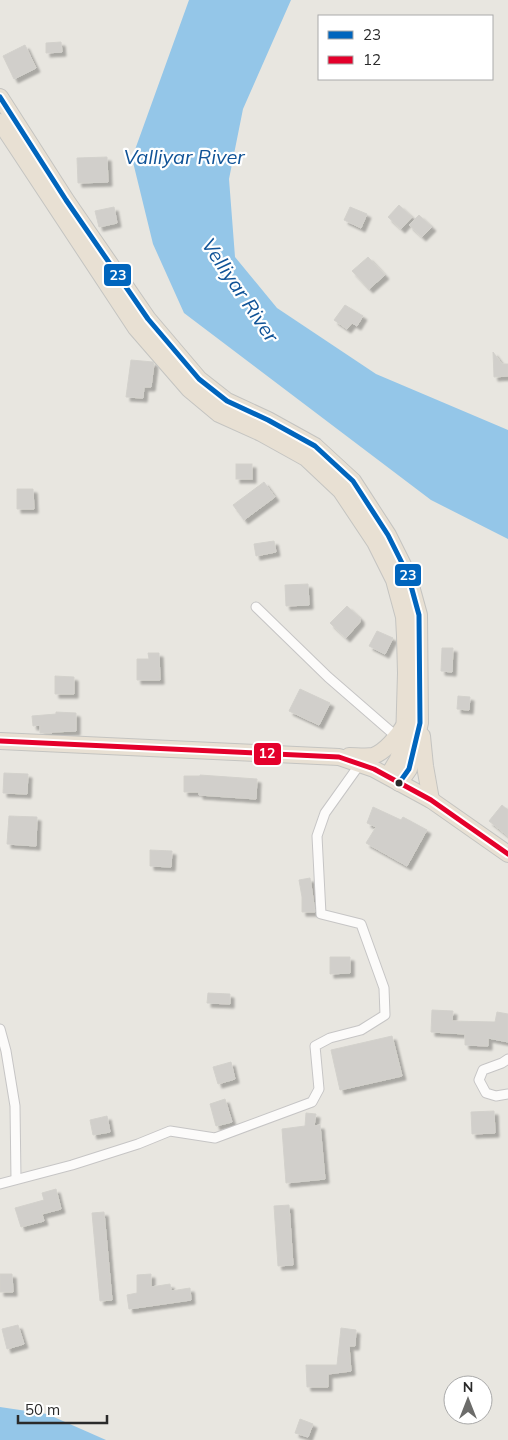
<svg xmlns="http://www.w3.org/2000/svg" width="508" height="1440" font-family="Mulish,sans-serif">
<style>
.water{fill:#94c6e8}
.building{fill:#d1cfcb;stroke:#d3d1cc;filter:url(#shadow)}
.lines{fill:none;stroke-linecap:round;stroke-linejoin:round}
.street-casing{stroke:#c6c5c5;stroke-width:11}
.highway-casing{stroke:#c4c4c1;stroke-width:18}
.street{stroke:#fcfbfa;stroke-width:9}
.highway{stroke:#e8e0d3;stroke-width:16}
.bus-1-casing{stroke:#fff;stroke-width:9}
.bus-2-casing{stroke:#fff;stroke-width:9}
.bus-1{stroke:#0065bd;stroke-width:5}
.bus-2{stroke:#e4002b;stroke-width:5}
.bus-dot{fill:#2a2a2a;stroke:#fff;stroke-width:2}
.labels{text-anchor:middle;stroke-width:4.5;stroke-linejoin:round;paint-order:stroke}
.water-label{font-size:20px;font-style:italic;fill:#105397;stroke:#fff}
.line-badge{stroke:#fff;stroke-width:2}
.badge-label{font-size:14px;text-anchor:middle;font-weight:bold;fill:#fff}
</style>
<defs>
<filter id="shadow"><feDropShadow dx="4" dy="4" stdDeviation="1" flood-color="#0004"/></filter>
</defs>
<rect width="100%" height="100%" fill="#e8e6e0"/>
<!-- water -->
<g class="water">
<polygon points="189,0 291,0 243,109 229,179 235,257 277,308 376,374 508,430 508,539 431,500 184,313 153,244 132,158"/>
<polygon points="0,1407 47,1414 106,1440 0,1440"/>
</g>
<!-- building -->
<g class="building">
<polygon points="61,42 62,52 46,53 46,43"/>
<polygon points="25,45 36,68 14,79 3,56"/>
<polygon points="107,157 108,182 78,183 77,158"/>
<polygon points="399,205 412,217 401,229 388,217"/>
<polygon points="114,207 117,223 99,227 95,211"/>
<polygon points="350,207 367,214 361,228 344,220"/>
<polygon points="419,215 432,227 422,237 409,225"/>
<polygon points="368,257 385,275 369,289 352,271"/>
<polygon points="345,305 363,316 357,326 352,323 347,329 334,320"/>
<polygon points="493,352 502,364 508,364 508,376 494,377"/>
<polygon points="131,360 153,362 154,364 151,387 144,387 143,398 126,397"/>
<rect x="236" y="464" width="16" height="15"/>
<polygon points="264,482 275,497 244,520 233,505"/>
<polygon points="17,489 33,489 34,509 17,509"/>
<polygon points="274,541 276,552 256,556 254,544"/>
<polygon points="308,584 309,605 286,606 285,585"/>
<polygon points="347,606 360,618 360,622 346,638 330,623"/>
<polygon points="377,631 393,638 385,654 369,646"/>
<polygon points="442,648 453,648 452,672 441,671"/>
<polygon points="148,653 159,653 160,680 137,680 137,659 149,659"/>
<polygon points="55,676 74,677 74,694 55,694"/>
<polygon points="300,689 330,703 319,725 289,711"/>
<polygon points="458,696 470,697 469,710 457,709"/>
<polygon points="56,712 76,713 76,731 52,732 52,733 40,733 40,725 33,726 32,716 56,714"/>
<polygon points="4,773 28,774 27,794 3,793"/>
<polygon points="200,775 257,779 256,799 199,795 199,792 184,792 184,776 200,776"/>
<polygon points="502,805 508,810 508,836 489,821"/>
<polygon points="373,807 401,820 403,817 427,830 407,866 366,843 376,827 367,823"/>
<polygon points="9,816 37,817 36,846 7,844"/>
<polygon points="150,850 172,851 171,867 150,866"/>
<polygon points="310,878 315,912 302,912 302,897 299,880"/>
<polygon points="330,957 350,957 350,973 330,974"/>
<polygon points="208,993 230,994 230,1004 207,1003"/>
<polygon points="432,1010 453,1011 452,1021 495,1022 497,1012 508,1014 508,1042 488,1038 488,1046 465,1045 465,1034 431,1032"/>
<polygon points="392,1036 402,1076 340,1090 331,1050"/>
<polygon points="231,1062 235,1079 218,1084 213,1067"/>
<polygon points="225,1099 232,1122 216,1126 210,1104"/>
<polygon points="494,1111 495,1133 472,1134 471,1112"/>
<polygon points="306,1113 316,1114 314,1126 320,1125 325,1179 286,1183 282,1129 305,1126"/>
<polygon points="107,1116 110,1132 93,1135 90,1120"/>
<polygon points="56,1189 61,1209 42,1214 44,1221 21,1227 15,1208 44,1200 42,1193"/>
<polygon points="289,1205 293,1265 278,1266 274,1206"/>
<polygon points="104,1212 112,1300 100,1301 92,1213"/>
<polygon points="0,1274 12,1274 13,1292 0,1292"/>
<polygon points="151,1274 151,1287 170,1284 171,1291 190,1288 191,1300 129,1309 127,1295 137,1293 137,1275"/>
<polygon points="18,1325 24,1344 7,1349 2,1329"/>
<polygon points="341,1328 356,1330 355,1346 349,1346 351,1371 328,1374 328,1387 307,1387 306,1365 337,1365"/>
<polygon points="300,1419 313,1424 308,1437 295,1433"/>
</g>
<g class="lines">
<defs>
<g id="street">
<polyline points="256,607 328,677 397,737"/>
<polyline points="0,1029 6,1051 15,1106 16,1179"/>
<polyline points="508,1059 502,1063 483,1070 479,1080 486,1093 496,1096 508,1094"/>
<polyline points="0,1184 72,1165 138,1144 170,1131 215,1138 312,1102 319,1089 315,1046 330,1038 361,1030 385,1015 384,988 361,924 321,914 317,836 325,813 360,764"/>
</g>
<g id="highway">
<polyline points="0,97 66,200 148,319 199,379 227,401 268,420 315,446 353,481 388,535 408,575 419,615 420,723 409,769 399,783"/>
<polyline points="0,122 136,328 189,389 219,414 261,433 306,458 341,491 375,542 394,580 404,617 405,636 406,673 404,742 398,759 388,776"/>
<polyline points="422,736 425,766 431,800"/>
<polyline points="0,741 339,757 374,769 431,800 508,854"/>
<path d="M349,756c7,0 17,1 24,0 12,-4 25,-20 31,-30"/>
</g>
</defs>
<!-- street casing -->
<use href="#street" class="street-casing"/>
<!-- highway casing -->
<use href="#highway" class="highway-casing"/>
<!-- street -->
<use href="#street" class="street"/>
<!-- highway -->
<use href="#highway" class="highway"/>
<defs>
<polyline id="bus-1" points="0,97 66,200 148,319 199,379 227,401 268,420 315,446 353,481 388,535 408,575 419,615 420,723 409,769 399,783"/>
<polyline id="bus-2" points="0,741 339,757 374,769 431,800 508,854"/>
</defs>
<!-- bus-1 casing -->
<use href="#bus-1" class="bus-1-casing"/>
<!-- bus-2 casing -->
<use href="#bus-2" class="bus-2-casing"/>
<!-- bus-1 -->
<use href="#bus-1" class="bus-1"/>
<!-- bus-2 -->
<use href="#bus-2" class="bus-2"/>
</g>
<!-- markers -->
<circle class="bus-dot" cx="399" cy="783" r="4.5"/>
<g class="labels">
<!-- water labels -->
<g class="water-label">
<text x="184" y="164">Valliyar River</text>
<text transform="translate(240 290) rotate(56)" y="7">Velliyar River</text>
</g>
</g>
<g class="line-badge">
<rect x="103" y="263" width="29" height="24" rx="5" fill="#0065bd"/>
<rect x="394" y="563" width="28" height="24" rx="5" fill="#0065bd"/>
<rect x="253" y="742" width="29" height="24" rx="5" fill="#e4002b"/>
</g>
<g class="badge-label">
<text x="118" y="280">23</text>
<text x="408" y="580">23</text>
<text x="267" y="758">12</text>
</g>
<!-- legend -->
<rect x="318" y="15" width="175" height="65" fill="#ffffff" stroke="#aaaaaa"/>
<rect x="328" y="31" width="25" height="8" fill="#0065bd" stroke="#aaaaaa"/>
<text x="363" y="40" font-size="15" fill="#2a2a2a">23</text>
<rect x="328" y="56" width="25" height="8" fill="#e4002b" stroke="#aaaaaa"/>
<text x="363" y="65" font-size="15" fill="#2a2a2a">12</text>
<!-- north arrow -->
<g transform="translate(468 1400)"><circle r="24" fill="#ffffff" stroke="#aaaaaa"/>
<path d="M0-4L9 19L0 12L-9 19Z" fill="#6c6c6a"/>
<text y="-8" font-size="14" font-weight="bold" text-anchor="middle" fill="#2a2a2a">N</text>
</g>
<!-- scale -->
<path d="M18 1415v8h89v-8" fill="none" stroke="#2a2a2a" stroke-width="2.5"/>
<text x="25" y="1415" font-size="15" fill="#2a2a2a" stroke="#ffffff" stroke-width="4" paint-order="stroke">50 m</text>
</svg>
